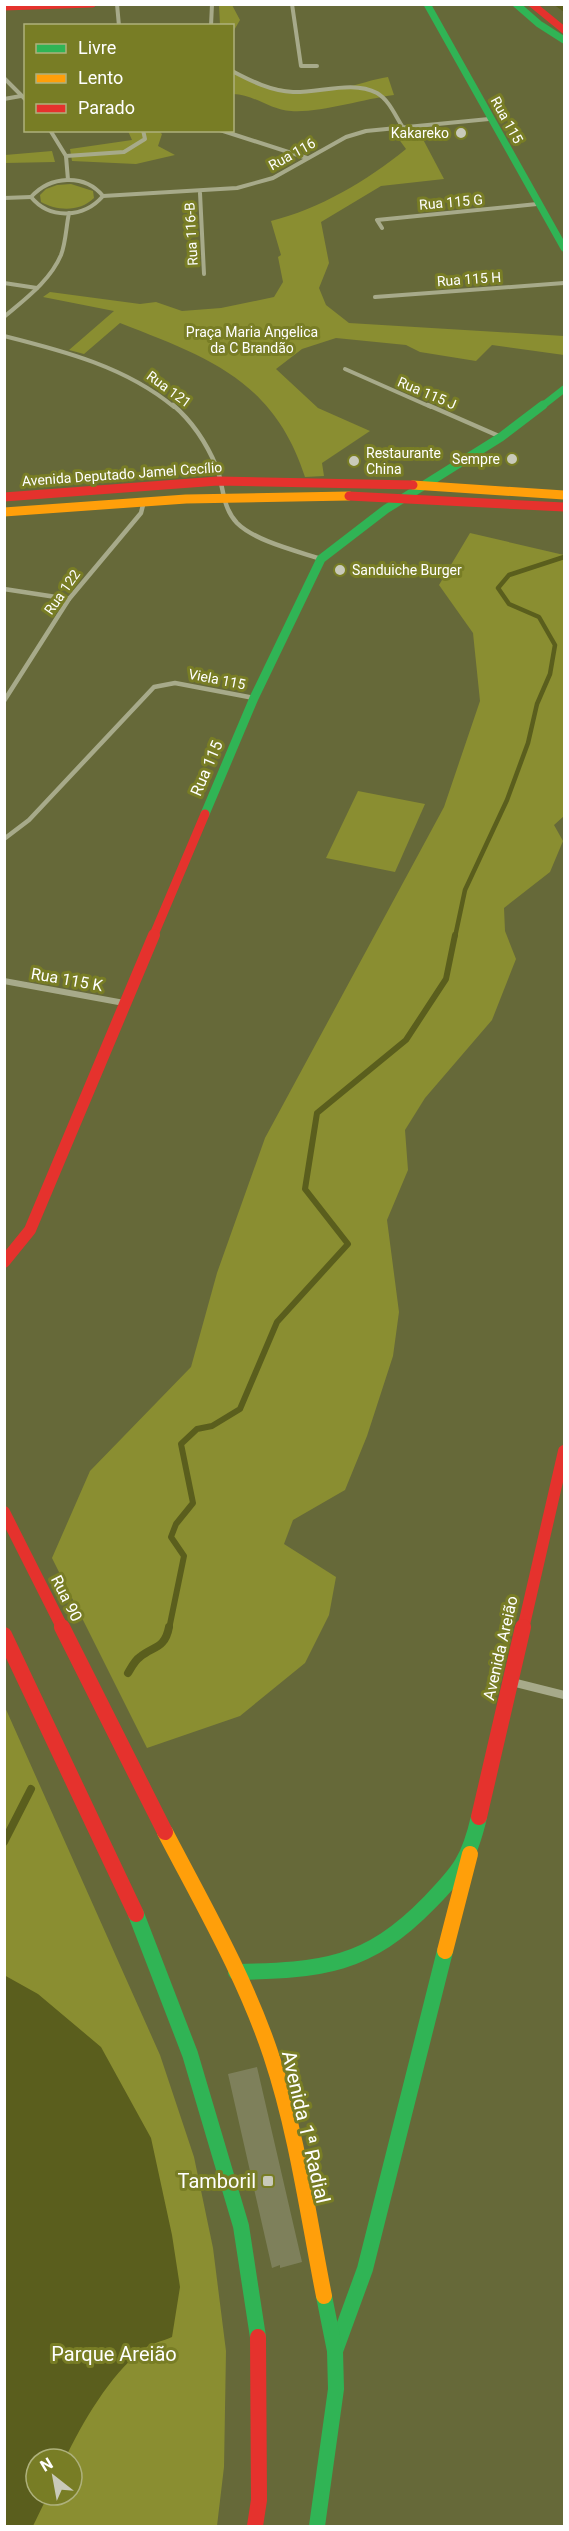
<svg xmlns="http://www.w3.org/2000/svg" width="569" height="2531" font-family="Roboto,sans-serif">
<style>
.green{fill:#8a8e31;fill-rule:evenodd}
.water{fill:#5a5e1d}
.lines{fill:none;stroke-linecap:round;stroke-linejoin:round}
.stream-far2{stroke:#5a5e1d;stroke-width:4.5}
.stream-far1{stroke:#5a5e1d;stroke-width:6}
.stream{stroke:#5a5e1d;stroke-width:8}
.canal{fill:#5a5e1d;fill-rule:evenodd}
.building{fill:#7e805b}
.street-far3{stroke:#a7aa8a;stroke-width:4}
.street-far2{stroke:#a7aa8a;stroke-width:4.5}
.street-far1{stroke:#a7aa8a;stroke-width:6}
.street{stroke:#a7aa8a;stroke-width:8}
.fast-far2{stroke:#30b455;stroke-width:7}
.fast-far1{stroke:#30b455;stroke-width:9}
.fast{stroke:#30b455;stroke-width:16}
.slow-far1{stroke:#ff9f0a;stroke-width:9}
.slow{stroke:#ff9f0a;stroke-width:16}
.jam-far3{stroke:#e5322d;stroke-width:7}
.jam-far2{stroke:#e5322d;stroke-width:9}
.jam-far1{stroke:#e5322d;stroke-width:12}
.jam{stroke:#e5322d;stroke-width:16}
.poi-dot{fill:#c9caba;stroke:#787d25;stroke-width:2}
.labels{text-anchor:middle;stroke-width:6;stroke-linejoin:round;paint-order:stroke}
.far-street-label{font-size:14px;fill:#fff;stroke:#787d25}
.far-poi-label{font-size:14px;fill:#fff;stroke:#787d25;text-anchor:end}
.far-park-label{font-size:14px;fill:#fff;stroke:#787d25}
.street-label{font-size:16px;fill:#fff;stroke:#787d25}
.near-street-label{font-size:20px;fill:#fff;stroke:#787d25}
.near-poi-label{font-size:20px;fill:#fff;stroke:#787d25;text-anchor:end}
.near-park-label{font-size:20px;fill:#fff;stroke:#787d25}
</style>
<rect width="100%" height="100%" fill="#666939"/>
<!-- green -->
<g class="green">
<polygon points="219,5 232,5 240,20 233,32 232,26 220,25"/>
<path d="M232,68c30,24 74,26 111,20 15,-3 30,-9 45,-11l6,18c-31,4 -74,18 -103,16 -21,-1 -38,-17 -58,-17z"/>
<path d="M417,128l27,51 -63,7 -60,36 8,41 -10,25 7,17 23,18 215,13v19l-72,-10 -16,16 -56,-9 -14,-7 -70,-7 -34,11 -26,20 42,39 52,23 -48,32 2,13 -19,1c-31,-97 -98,-120 -185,-154l-36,31 -15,-4 45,-39 -71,-14 7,-5 90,12 16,-2 26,9 39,-3 53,-11 9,-15 -5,-25 3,-2 -10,-34c48,-12 96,-40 135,-72l-8,-11 -2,-8z"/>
<polygon points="128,131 159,131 162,134 158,146 175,155 136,164 72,161 70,149 132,140"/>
<polygon points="52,151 55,162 5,163 5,155"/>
<path d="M71,184l22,7 1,7c-14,14 -37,13 -53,4l-1,-7 6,-6 11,-4z"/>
<polygon points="470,533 564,555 564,816 554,825 563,841 550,872 504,908 505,931 516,959 492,1020 425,1098 405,1130 408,1170 387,1220 399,1312 393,1356 367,1436 345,1490 293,1520 284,1544 336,1577 329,1615 305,1663 240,1716 147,1748 52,1558 90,1471 191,1367 217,1273 265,1138 444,807 480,701 473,633 439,585"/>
<polygon points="358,791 425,804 395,872 326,858"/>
<path d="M4,1705l156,350 34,102 19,91 13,103 -2,116 -7,59h-212zM36,2459h36v36h-36z"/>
</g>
<!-- water -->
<path class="water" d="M4,1975l34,19 63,53 50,91 21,97 8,52 -8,50c-9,4 -23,7 -30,13 -32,25 -60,73 -77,109h-29v36h12l-15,31h-28z"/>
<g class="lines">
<!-- stream-far2 -->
<polyline class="stream-far2" points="455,937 465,890 507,800 528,743 537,704 550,674 555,645 539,617 509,604 498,588 509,575 564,557"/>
<!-- stream-far1 -->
<polyline class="stream-far1" points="169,1629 184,1556 171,1537 176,1524 193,1503 181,1444 197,1429 212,1426 240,1409 277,1322 348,1244 305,1189 317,1113 406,1040 446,979 455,935"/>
<!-- stream -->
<g class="stream">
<path d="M128,1673c3,-5 7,-13 12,-16 13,-11 25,-8 29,-30"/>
<polyline points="4,1842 31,1789"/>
</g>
<!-- canal -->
<polygon class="canal" points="553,4 564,4 564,12"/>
</g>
<!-- building -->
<polygon class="building" points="257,2067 302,2262 280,2268 280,2265 272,2268 228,2074"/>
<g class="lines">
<!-- street-far3 -->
<g class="street-far3">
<polyline points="117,4 119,26"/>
<polyline points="292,4 301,66 317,66"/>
<polyline points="211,26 212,4"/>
<path d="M232,71c19,10 39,20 61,21 26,1 60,-12 84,1 12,7 18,22 25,33"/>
<polyline points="4,78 26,100"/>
<polyline points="4,99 21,96"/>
<polyline points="50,130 66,156 68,180"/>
<polyline points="220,130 307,158"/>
<polyline points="66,156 124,152 145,139 143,130"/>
<polyline points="200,193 204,274"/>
<polyline points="103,196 237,188 273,178 346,137 366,131 489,119"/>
<path d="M31,197c19,23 53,21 72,-1"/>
<path d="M31,197c19,-21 53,-24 72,-1"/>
<polyline points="4,198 31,197"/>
<polyline points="382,228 377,220 537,204"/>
<polyline points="4,283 37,288"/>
<polyline points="375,297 564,283"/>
<path d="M4,317c21,-18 46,-36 57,-62 5,-13 5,-28 8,-42"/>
<path d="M4,336c60,15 122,31 170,71"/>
<polyline points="345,369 431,407"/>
</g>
<!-- street-far2 -->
<g class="street-far2">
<path d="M173,405c20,17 34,39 44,63 7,20 5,39 20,55 18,18 60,28 84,36"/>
<polyline points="428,405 501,437"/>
<polyline points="4,589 69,599"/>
<polyline points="4,701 69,599 141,513 144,501"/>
<polyline points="4,839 29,820 154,687 175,683 254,698"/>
</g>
<!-- street-far1 -->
<polyline class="street-far1" points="4,981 124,1003"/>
<!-- street -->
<polyline class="street" points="512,1682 564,1695"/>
<!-- fast-far2 -->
<g class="fast-far2">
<polyline points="427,4 564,248"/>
<polyline points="516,4 539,24 564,40"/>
<polyline points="541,407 564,389"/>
</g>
<!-- fast-far1 -->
<polyline class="fast-far1" points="205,814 254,698 321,559 386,509 501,437 543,405"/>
<!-- fast -->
<g class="fast">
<polyline points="136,1914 190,2054 241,2226 258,2337"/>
<path d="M236,1972c86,-2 131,-5 194,-70 30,-31 39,-42 49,-85"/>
<polyline points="335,2351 365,2269 445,1951"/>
<polyline points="317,2526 336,2389 335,2351 324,2296"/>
</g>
<!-- slow-far1 -->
<g class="slow-far1">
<polyline points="413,485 564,495"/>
<polyline points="4,512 186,499 349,496"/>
</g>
<!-- slow -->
<g class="slow">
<path d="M165,1832c38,73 80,145 106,223 26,78 37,160 53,241"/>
<polyline points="445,1951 470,1854"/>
</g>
<!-- jam-far3 -->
<g class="jam-far3">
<polyline points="532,4 564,30"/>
<polyline points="4,7 92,4"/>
</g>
<!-- jam-far2 -->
<g class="jam-far2">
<polyline points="349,496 564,507"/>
<polyline points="4,497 218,481 413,485"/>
<polyline points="153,937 205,814"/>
</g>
<!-- jam-far1 -->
<g class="jam-far1">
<polyline points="4,1262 30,1230 154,935"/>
<polyline points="4,1512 63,1629"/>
<polyline points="523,1629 564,1451"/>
</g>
<!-- jam -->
<g class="jam">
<polyline points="62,1627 165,1832"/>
<polyline points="4,1635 136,1914"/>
<polyline points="479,1817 523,1627"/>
<polyline points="255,2526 259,2500 258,2337"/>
</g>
</g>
<!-- markers -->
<g class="poi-dot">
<circle cx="461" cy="133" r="6"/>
<circle cx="512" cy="459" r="6"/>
<circle cx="354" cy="461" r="6"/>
<circle cx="340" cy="570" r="6"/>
<rect x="262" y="2175" width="12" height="12" rx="3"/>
</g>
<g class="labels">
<!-- far-street labels -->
<g class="far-street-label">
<text transform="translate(507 120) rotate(61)" y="5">Rua 115</text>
<text transform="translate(292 154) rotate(-29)" y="5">Rua 116</text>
<text transform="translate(451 202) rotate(-5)" y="5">Rua 115 G</text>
<text transform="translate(191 234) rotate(-93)" y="5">Rua 116-B</text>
<text transform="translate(469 279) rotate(-4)" y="5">Rua 115 H</text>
<text transform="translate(169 389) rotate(36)" y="5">Rua 121</text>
<text transform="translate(427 393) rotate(23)" y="5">Rua 115 J</text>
<text transform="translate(122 474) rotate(-4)" y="5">Avenida Deputado Jamel Cecílio</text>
<text transform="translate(62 592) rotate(-55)" y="5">Rua 122</text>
<text transform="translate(217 679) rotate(11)" y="5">Viela 115</text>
</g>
<!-- far-poi labels -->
<g class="far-poi-label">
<text x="449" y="138">Kakareko</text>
<text x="366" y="458" text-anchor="start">Restaurante<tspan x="366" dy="16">China</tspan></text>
<text x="500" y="464">Sempre</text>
<text x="352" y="575" text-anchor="start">Sanduiche Burger</text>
</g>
<!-- far-park labels -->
<g class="far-park-label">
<text x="252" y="337">Praça Maria Angelica<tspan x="252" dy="16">da C Brandão</tspan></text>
</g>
<!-- street labels -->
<g class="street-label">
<text transform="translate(206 768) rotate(-67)" y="6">Rua 115</text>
<text transform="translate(67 979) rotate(10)" y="6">Rua 115 K</text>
<text transform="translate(67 1598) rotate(63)" y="6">Rua 90</text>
<text transform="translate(500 1648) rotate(-77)" y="6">Avenida Areião</text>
</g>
<!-- near-street labels -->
<g class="near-street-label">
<text transform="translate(306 2127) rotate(77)" y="7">Avenida 1ª Radial</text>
</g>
<!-- near-poi labels -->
<g class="near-poi-label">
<text x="256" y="2188">Tamboril</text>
</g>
<!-- near-park labels -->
<g class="near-park-label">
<text x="114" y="2361">Parque Areião</text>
</g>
</g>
<!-- border -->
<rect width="569" height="2531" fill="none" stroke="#ffffff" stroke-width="12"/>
<!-- legend -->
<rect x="24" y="24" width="210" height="108" fill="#787d25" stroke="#aeb17c" stroke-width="1.5"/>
<rect x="36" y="44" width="30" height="9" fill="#30b455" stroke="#aeb17c" stroke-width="1.5"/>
<text x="78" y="54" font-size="18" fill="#ffffff">Livre</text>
<rect x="36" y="74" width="30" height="9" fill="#ff9f0a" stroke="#aeb17c" stroke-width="1.5"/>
<text x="78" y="84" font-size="18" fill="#ffffff">Lento</text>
<rect x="36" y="104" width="30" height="9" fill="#e5322d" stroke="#aeb17c" stroke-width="1.5"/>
<text x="78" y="114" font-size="18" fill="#ffffff">Parado</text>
<!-- north arrow -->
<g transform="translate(54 2477) rotate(329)"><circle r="28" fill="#787d25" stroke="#aeb17c" stroke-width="1.5"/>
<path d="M0-4.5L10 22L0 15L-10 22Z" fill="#c9caba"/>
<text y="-9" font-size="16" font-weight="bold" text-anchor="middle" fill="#ffffff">N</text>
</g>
</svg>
